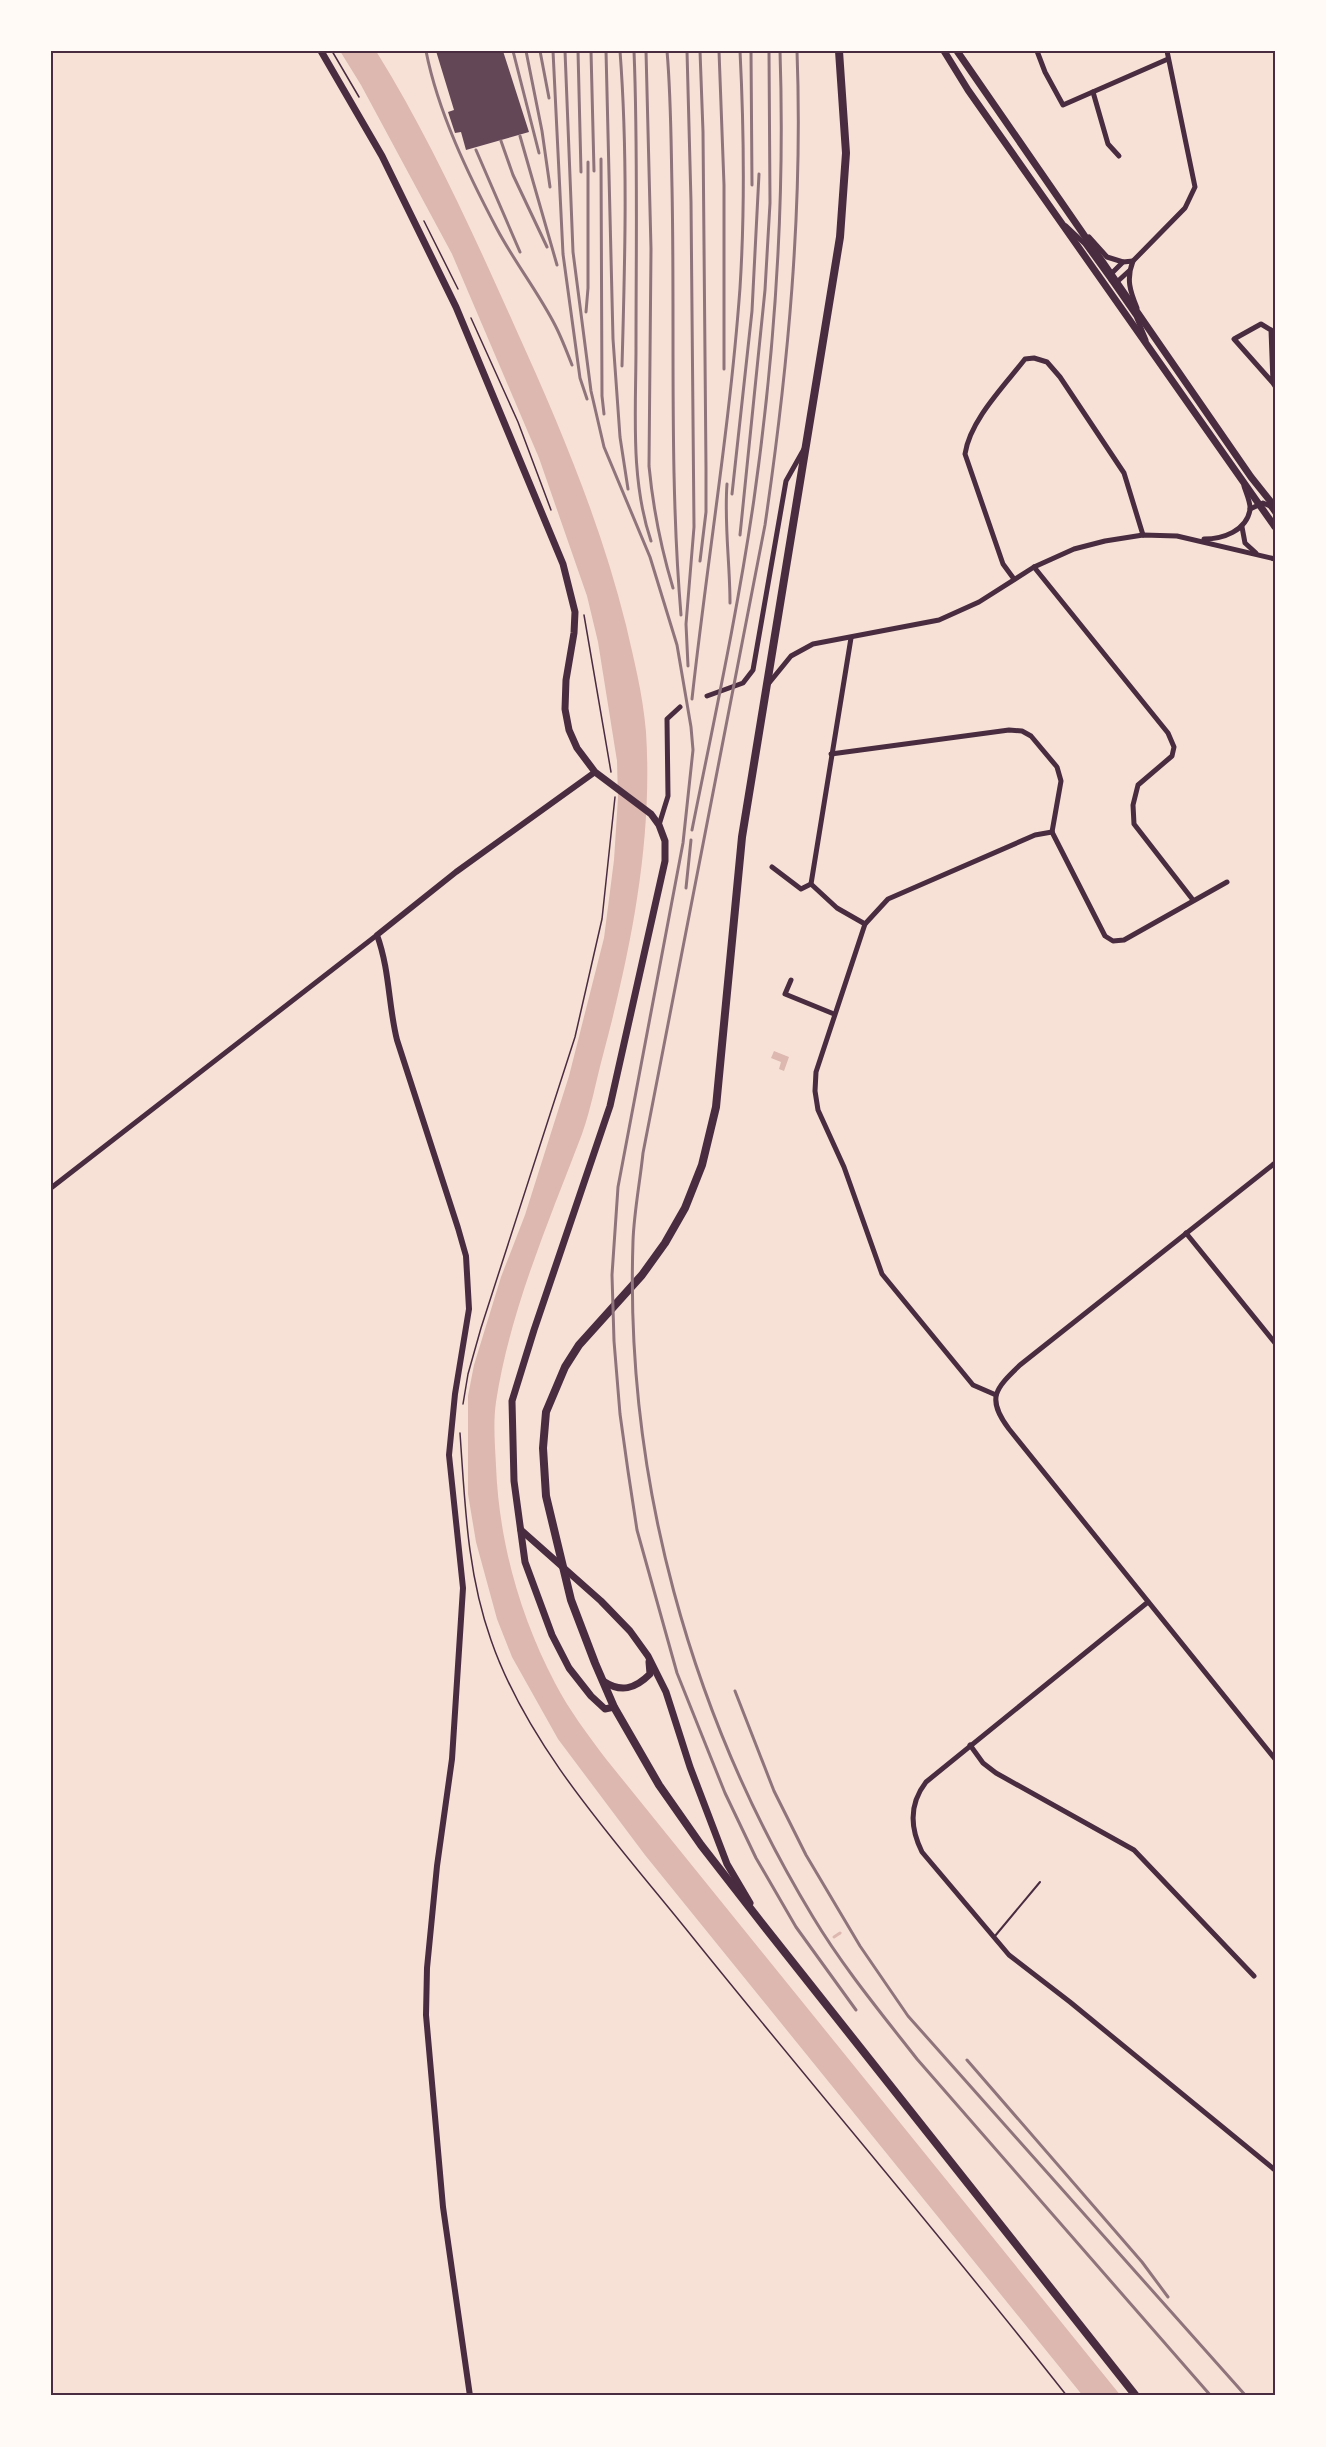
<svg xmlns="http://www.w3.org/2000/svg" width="1326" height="2447" font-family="Commissioner,sans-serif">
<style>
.water{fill:#dcb8b0}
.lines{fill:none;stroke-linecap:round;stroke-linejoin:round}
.stream{stroke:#dcb8b0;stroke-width:3}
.building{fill:#644757}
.path{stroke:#4a2c40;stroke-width:1.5}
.service{stroke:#4a2c40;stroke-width:2}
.minor{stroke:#4a2c40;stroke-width:5}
.tertiary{stroke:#4a2c40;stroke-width:6}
.secondary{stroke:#4a2c40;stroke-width:7}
.primary{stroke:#4a2c40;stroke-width:8}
.rail{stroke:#8f747c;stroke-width:3}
.neatline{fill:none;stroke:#4a2c40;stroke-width:2}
</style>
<rect width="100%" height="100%" fill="#f7e1d7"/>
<!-- water -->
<g class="water">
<path d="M340,51h36c54,87 97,182 139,276 44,97 85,194 111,298 8,35 17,70 20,107 7,109 -15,218 -43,323 -7,26 -12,54 -21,79 -33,87 -72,176 -86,268 -3,21 -1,43 0,64 3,76 24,150 59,217 14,27 33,52 51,76l515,637h-38l-438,-541 -87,-116 -46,-82 -15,-38 -21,-77 -8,-48v-98l6,-31 27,-88 24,-62 44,-139 35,-138 10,-78 4,-62 -1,-37 -19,-119 -11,-46 -48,-138 -87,-204 -91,-169z"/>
<polygon points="774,1051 789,1057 784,1071 779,1069 781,1062 771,1058"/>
</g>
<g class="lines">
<!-- stream -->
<polyline class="stream" points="834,1937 840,1933"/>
</g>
<!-- building -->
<polygon class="building" points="436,51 503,51 529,132 466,150 461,132 455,133 448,112 454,110"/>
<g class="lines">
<!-- path -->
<g class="path">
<polyline points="332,51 359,97"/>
<polyline points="424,221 458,289"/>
<polyline points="471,318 518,422 551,510"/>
<polyline points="584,615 611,772"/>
<polyline points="463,1404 468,1374 481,1328 575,1037 602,919 615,797"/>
<path d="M460,1433c5,70 7,140 31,207 37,107 125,202 195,289 126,157 257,309 381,467"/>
</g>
<!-- service -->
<polyline class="service" points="995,1936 1040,1882"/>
<!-- minor -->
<g class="minor">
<polyline points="1037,51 1045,72 1063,105 1168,59"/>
<polyline points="1093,92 1108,144 1119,156"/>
<polyline points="1066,226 1085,244 1111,280 1118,281 1129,271"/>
<polyline points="1089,237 1107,257 1123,262"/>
<polyline points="1133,261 1123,262 1112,273 1111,280 1136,316 1146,340"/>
<path d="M1137,308c-7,-17 -11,-29 -4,-47l52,-53 10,-21 -28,-136"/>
<polyline points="1275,384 1273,383 1234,339 1261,324 1271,330 1273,383 1275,386"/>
<polyline points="1250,509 1263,503 1270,506 1275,513"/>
<polyline points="1242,527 1245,543 1256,553"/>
<path d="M1204,539c19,0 42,-8 46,-29 1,-7 -4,-17 -6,-24"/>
<polyline points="1034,567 1168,733 1174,747 1172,756 1138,785 1133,805 1134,824 1193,900"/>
<path d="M1014,579l-11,-15 -38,-110c5,-34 40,-69 60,-95l9,-1 13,4 13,15 64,96 19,62"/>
<polyline points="851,638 811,884 837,908 865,924"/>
<polyline points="769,683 791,656 813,644 939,620 979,602 1034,567 1074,549 1105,541 1143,535 1177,536 1275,559"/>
<polyline points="707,696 743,683 753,670 786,481 804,449"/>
<polyline points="831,754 1009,730 1022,731 1031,736 1057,767 1061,781 1052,832"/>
<polyline points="659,825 668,796 667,719 680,707"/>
<polyline points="1052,832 1105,936 1113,941 1124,940 1227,882"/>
<polyline points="772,867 801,889 811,884"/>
<polyline points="791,980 785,994 834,1014"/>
<path d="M1275,1163l-255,202c-25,24 -34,33 -11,64l266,330"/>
<polyline points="51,1188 377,935"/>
<polyline points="1186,1233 1275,1343"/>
<polyline points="996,1395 973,1385 882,1274 844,1167 818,1110 815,1091 816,1072 865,924 888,899 1035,835 1052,832"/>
<path d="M1148,1602l-222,180c-17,22 -16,46 -4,70l87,103 61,47 205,168"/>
<polyline points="970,1745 983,1763 996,1773 1134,1850 1254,1976"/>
</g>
<!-- tertiary -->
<path class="tertiary" d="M470,2396l-27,-189 -17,-192 1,-47 10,-102 15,-107 11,-171 -14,-133 6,-61 14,-85 -3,-53 -8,-28 -61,-188c-9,-36 -7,-69 -20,-105l79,-63 139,-100"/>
<!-- secondary -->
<g class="secondary">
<polyline points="321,51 382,156 456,307 563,564 575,612 574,633 566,680 565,709 569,730 577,748 595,772 651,814 659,825 665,841 665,861 610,1106 534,1330 512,1401 514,1481 525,1562 552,1635 569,1668 591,1696 605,1709 614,1707"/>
<polyline points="944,51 968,90 1275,527"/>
<polyline points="957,51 1251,477 1275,507"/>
<polyline points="521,1530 601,1601 630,1631 648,1656 666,1692 690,1767 727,1864 750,1903"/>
<path d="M603,1681c18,12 32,8 47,-7l-1,-12"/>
</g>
<!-- primary -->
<polyline class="primary" points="839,51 846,153 840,237 742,837 716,1107 702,1165 685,1208 665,1243 642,1275 579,1345 565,1367 546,1412 543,1448 546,1496 571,1600 595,1663 614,1707 659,1785 701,1845 764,1926 1136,2396"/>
<!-- rail -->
<g class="rail">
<path d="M426,51c12,61 42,123 71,178 18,34 42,64 59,98 6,12 11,25 16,38"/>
<polyline points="513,51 539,153"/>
<polyline points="526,51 542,131 550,187"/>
<polyline points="540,51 549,98"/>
<polyline points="553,51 563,254 580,378 587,399"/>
<polyline points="565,51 573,252 591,391 604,447 650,557 677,645 691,727 693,750 683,843 618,1187 612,1275 614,1341 620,1414 628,1471 637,1530 677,1673 725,1793 756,1858 796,1927 856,2010"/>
<polyline points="578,51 581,172"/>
<polyline points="591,51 594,171"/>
<polyline points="606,51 613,339 620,437 628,489"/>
<path d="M620,51c8,105 5,210 2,315"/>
<path d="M634,51c4,98 2,197 2,296 0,64 -6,132 15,194"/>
<path d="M646,51l5,198 -2,217c4,42 12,82 24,122"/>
<path d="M667,51c4,45 4,91 5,136 3,143 -3,286 9,428"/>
<polyline points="687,51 691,202 694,527 686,624 688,666"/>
<polyline points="700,51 703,132 706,468 706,512 700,561"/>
<polyline points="719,51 724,185 724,369"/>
<polyline points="751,51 752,185"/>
<path d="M797,51c6,159 -9,317 -32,474l-122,628c-3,29 -9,59 -10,88 -8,237 57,473 180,676 30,50 68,96 104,142l294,337"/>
<polyline points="520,136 557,265"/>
<polyline points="501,141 513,175 547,247"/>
<polyline points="476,150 520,252"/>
<polyline points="601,159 602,396 604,414"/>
<polyline points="586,312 588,288 588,162"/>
<path d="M727,484c-3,40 3,79 3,119"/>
<polyline points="732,494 752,311 759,174"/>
<polyline points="740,535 765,290 770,203 769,51"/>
<path d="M692,699c15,-137 38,-274 48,-411 5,-79 4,-158 0,-237"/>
<path d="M692,830c22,-110 46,-220 62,-331 21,-148 31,-298 26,-448"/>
<polyline points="686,888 691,840"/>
<polyline points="735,1691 774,1791 806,1855 860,1946 908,2016 1246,2396"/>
<polyline points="967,2060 1142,2262 1168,2297"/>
</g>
</g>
<!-- border -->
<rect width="1326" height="2447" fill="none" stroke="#fffaf5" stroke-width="105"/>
<rect x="52" y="52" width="1222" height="2342" class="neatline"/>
</svg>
